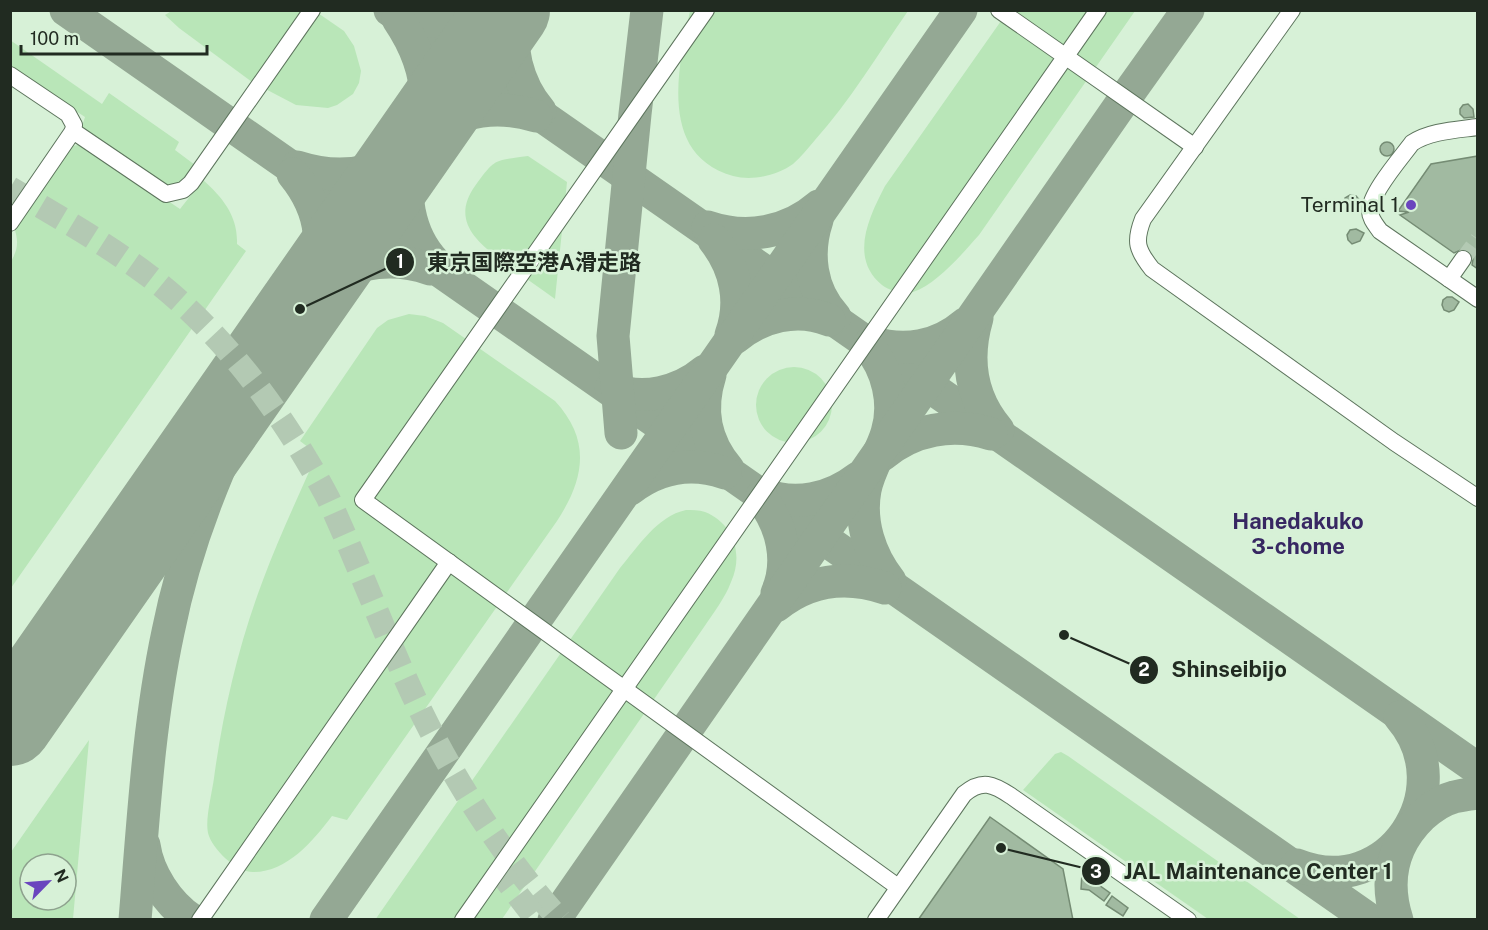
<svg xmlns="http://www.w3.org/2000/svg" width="1488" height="930" font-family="'Public Sans','Noto Sans JP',sans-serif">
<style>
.green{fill:#b9e6b8;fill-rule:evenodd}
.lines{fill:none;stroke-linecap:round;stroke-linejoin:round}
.taxiway{stroke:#94a894;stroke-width:33}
.runway{stroke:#94a894;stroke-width:84}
.building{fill:#a1baa1;stroke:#758c74;stroke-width:1.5}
.minor-tunnel{stroke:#b3c9b3;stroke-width:16;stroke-dasharray:16 8;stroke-linecap:butt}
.highway-tunnel{stroke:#b3c9b3;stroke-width:24;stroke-dasharray:24 12;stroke-linecap:butt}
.minor-casing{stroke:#5d745d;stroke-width:18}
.minor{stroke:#fff;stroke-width:16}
.poi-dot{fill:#6a45be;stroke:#d7f1d7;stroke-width:2}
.labels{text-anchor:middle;stroke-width:5;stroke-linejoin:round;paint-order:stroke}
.poi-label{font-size:21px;fill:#212b21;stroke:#d7f1d7;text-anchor:end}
.neighbourhood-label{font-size:22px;font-weight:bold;fill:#372762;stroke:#d7f1d7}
.leader{fill:none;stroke:#212b21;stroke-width:2}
.callout-dot{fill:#212b21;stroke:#d7f1d7;stroke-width:2}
.mark-label{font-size:18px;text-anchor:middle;font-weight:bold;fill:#fff}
.callout-label{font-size:22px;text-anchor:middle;font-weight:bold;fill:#212b21;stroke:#d7f1d7;stroke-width:5;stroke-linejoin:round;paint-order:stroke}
</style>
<rect width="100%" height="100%" fill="#d7f1d7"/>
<!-- green -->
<g class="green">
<polygon points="173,10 315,11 344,31 354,46 361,71 359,83 353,94 337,105 328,108 296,105 252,82 179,28 165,15"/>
<path d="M690,11h218c-30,43 -58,90 -93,129 -7,8 -14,17 -22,24 -17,12 -41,17 -60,12 -75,-21 -55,-108 -43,-165z"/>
<path d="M1008,11h127l-156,224c-17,19 -42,49 -66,57 -9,3 -23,-1 -31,-7 -33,-27 -13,-68 3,-99z"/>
<path d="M10,40l92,64 7,-11 70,49 -4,8 20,15c-8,11 -12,19 -27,21l-87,-57 4,-12 -74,-49z"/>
<path d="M78,145l8,1 94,63 23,-29c20,18 35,36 34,64l9,7 -235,337 -1,-325c8,-13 9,-21 4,-36l58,-81z"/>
<path d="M528,156l39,26 -12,117c-17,-12 -35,-25 -53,-38 -26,-20 -51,-41 -27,-75 21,-29 19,-25 53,-30z"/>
<path d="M409,314l16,2 18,7 112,78c36,39 30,77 2,120l-210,299 -15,-4c-19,25 -45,56 -78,56 -17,1 -42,-23 -46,-39 -3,-14 4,-40 6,-55 9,-67 25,-135 49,-198 16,-43 36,-85 54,-126l-17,-13 77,-113 11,-8z"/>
<circle cx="794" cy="405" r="38"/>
<path d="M686,510c6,0 13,0 19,2 28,11 39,42 26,70 -6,16 -17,30 -27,45l-202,292 -127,1 245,-352c18,-21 37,-52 66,-58z"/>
<path d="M89,740l-16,179h-62v-67zM30,864h36v36h-36z"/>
<polygon points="1061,752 1068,756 1300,919 1208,919 1023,790 1055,754"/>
</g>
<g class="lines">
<!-- taxiway -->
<g class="taxiway">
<polyline points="66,10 1370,920"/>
<polyline points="390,10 1478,769"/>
<path d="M515,10c-7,36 2,74 25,101"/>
<path d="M402,15c31,11 60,7 90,-5"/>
<path d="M398,19c19,28 32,60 27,96 -1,14 -9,26 -13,39 -11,36 -4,81 23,109"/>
<path d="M297,167c31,10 64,10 94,-5 15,-8 26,-21 40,-31 30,-22 69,-26 105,-15"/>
<path d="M293,174c32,39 33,78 15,122"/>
<path d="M817,220c-11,33 -7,70 18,97"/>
<path d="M708,227c38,13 80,6 111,-21"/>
<path d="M714,240c22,28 29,62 17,95"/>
<path d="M977,318c-12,41 -7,79 21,112"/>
<path d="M735,338c26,-22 62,-31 94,-18"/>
<path d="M871,342c33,11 67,5 94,-18"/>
<path d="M868,346c20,23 28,58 19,87 -6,20 -18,36 -22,57 -6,32 5,66 25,91"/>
<path d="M710,375c-11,34 -5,67 18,94"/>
<path d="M611,388c31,14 69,4 94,-17"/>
<polyline points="621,433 613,336 635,114 647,10"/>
<path d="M882,455c31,-26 71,-33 109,-21"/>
<path d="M630,489c29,-22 61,-28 95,-16"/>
<path d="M763,494c32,13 68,5 95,-16"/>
<path d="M761,498c21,27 30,63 16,95"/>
<path d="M776,606c32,-26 70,-31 109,-18"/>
<path d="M144,845c4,29 24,59 48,75"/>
<path d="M1297,865c91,37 166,-75 103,-148"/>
<path d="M135,920c8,-96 13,-194 33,-288 13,-66 38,-136 66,-197 9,-21 21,-40 31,-60 14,-26 25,-57 44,-79 29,-34 81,-41 121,-27"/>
<polyline points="326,920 961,10"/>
<polyline points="554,920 1121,104 1188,10"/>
<path d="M1397,920c-13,-40 -5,-75 25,-104 9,-8 20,-16 32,-19 7,-2 16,-3 24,-4"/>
</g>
<!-- runway -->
<polyline class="runway" points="10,724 508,10"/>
</g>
<!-- building -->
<g class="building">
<polygon points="1468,104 1473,109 1474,117 1464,118 1460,114 1460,109 1463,105"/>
<circle cx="1387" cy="149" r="7"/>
<polygon points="1478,156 1478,269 1472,265 1473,259 1469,251 1463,249 1454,253 1400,215 1409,212 1398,211 1431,164"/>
<polygon points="1350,195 1356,196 1361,202 1352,209 1347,208 1344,203 1345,198"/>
<polygon points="1356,229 1364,233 1360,241 1352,244 1348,240 1347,235 1350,230"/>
<polygon points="1447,297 1452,297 1459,302 1454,310 1449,312 1444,310 1442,305 1443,300"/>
<polygon points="990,817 1063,869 1073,920 918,920"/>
<polygon points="1082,873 1110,893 1104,901 1089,890 1081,889"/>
<polygon points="1112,896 1128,908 1123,916 1106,905"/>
</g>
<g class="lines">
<!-- minor-tunnel -->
<polyline class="minor-tunnel" points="1463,259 1478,239"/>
<!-- highway-tunnel -->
<g class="highway-tunnel">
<path d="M10,188c47,28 95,55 139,88 75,57 135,139 179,222 30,65 55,132 85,197 38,81 87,158 147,225"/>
<polyline points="496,867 537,920"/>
</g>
<defs>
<g id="minor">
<polyline points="706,10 363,500 898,887"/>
<polyline points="999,10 1195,147"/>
<path d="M1292,10l-149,209c-9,23 -6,31 9,50l242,173 84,56"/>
<polyline points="10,75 68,114 74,125 73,131 10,223"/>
<path d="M1478,127c-22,3 -48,4 -66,16 -11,15 -42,50 -42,68 0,8 6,14 10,20l98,68"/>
<polyline points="73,131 166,194 183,190 191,183 312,10"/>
<polyline points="1449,279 1463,259"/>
<polyline points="200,920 449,562"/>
<polyline points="463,920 1098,10"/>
<path d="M876,920l88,-126c18,-15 29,-10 47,2l177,124"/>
</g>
</defs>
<!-- minor casing -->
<use href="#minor" class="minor-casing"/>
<!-- minor -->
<use href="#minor" class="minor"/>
</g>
<!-- markers -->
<circle class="poi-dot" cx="1411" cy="205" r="6"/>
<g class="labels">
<!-- poi labels -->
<g class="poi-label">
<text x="1399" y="212">Terminal 1</text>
</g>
<!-- neighbourhood labels -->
<g class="neighbourhood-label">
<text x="1298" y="529">Hanedakuko<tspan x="1298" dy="25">3-chome</tspan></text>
</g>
</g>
<!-- callouts -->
<path class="leader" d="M300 309L400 262M1064 635L1144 670M1001 848L1096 871"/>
<g class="callout-dot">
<circle cx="300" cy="309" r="6"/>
<circle cx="1064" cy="635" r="6"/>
<circle cx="1001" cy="848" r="6"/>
<circle cx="400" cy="262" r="15"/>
<circle cx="1144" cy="670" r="15"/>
<circle cx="1096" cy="871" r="15"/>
</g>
<g class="mark-label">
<text x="400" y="268">1</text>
<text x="1144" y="676">2</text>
<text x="1096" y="878">3</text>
</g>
<g class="callout-label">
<text x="534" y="270">東京国際空港A滑走路</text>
<text x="1229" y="677">Shinseibijo</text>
<text x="1258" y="879">JAL Maintenance Center 1</text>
</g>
<!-- border -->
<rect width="1488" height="930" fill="none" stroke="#212b21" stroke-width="24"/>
<!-- north arrow -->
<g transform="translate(48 882) rotate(65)"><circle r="28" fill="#d7f1d7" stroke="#8ea28e" stroke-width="1.5"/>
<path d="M0-4.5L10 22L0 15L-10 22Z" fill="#6a45be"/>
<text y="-9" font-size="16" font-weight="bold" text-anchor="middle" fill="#212b21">N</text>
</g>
<!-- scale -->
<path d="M21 45v9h186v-9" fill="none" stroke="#212b21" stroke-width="3"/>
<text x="30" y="45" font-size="18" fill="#212b21" stroke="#d7f1d7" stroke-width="4.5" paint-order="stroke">100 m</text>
</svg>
